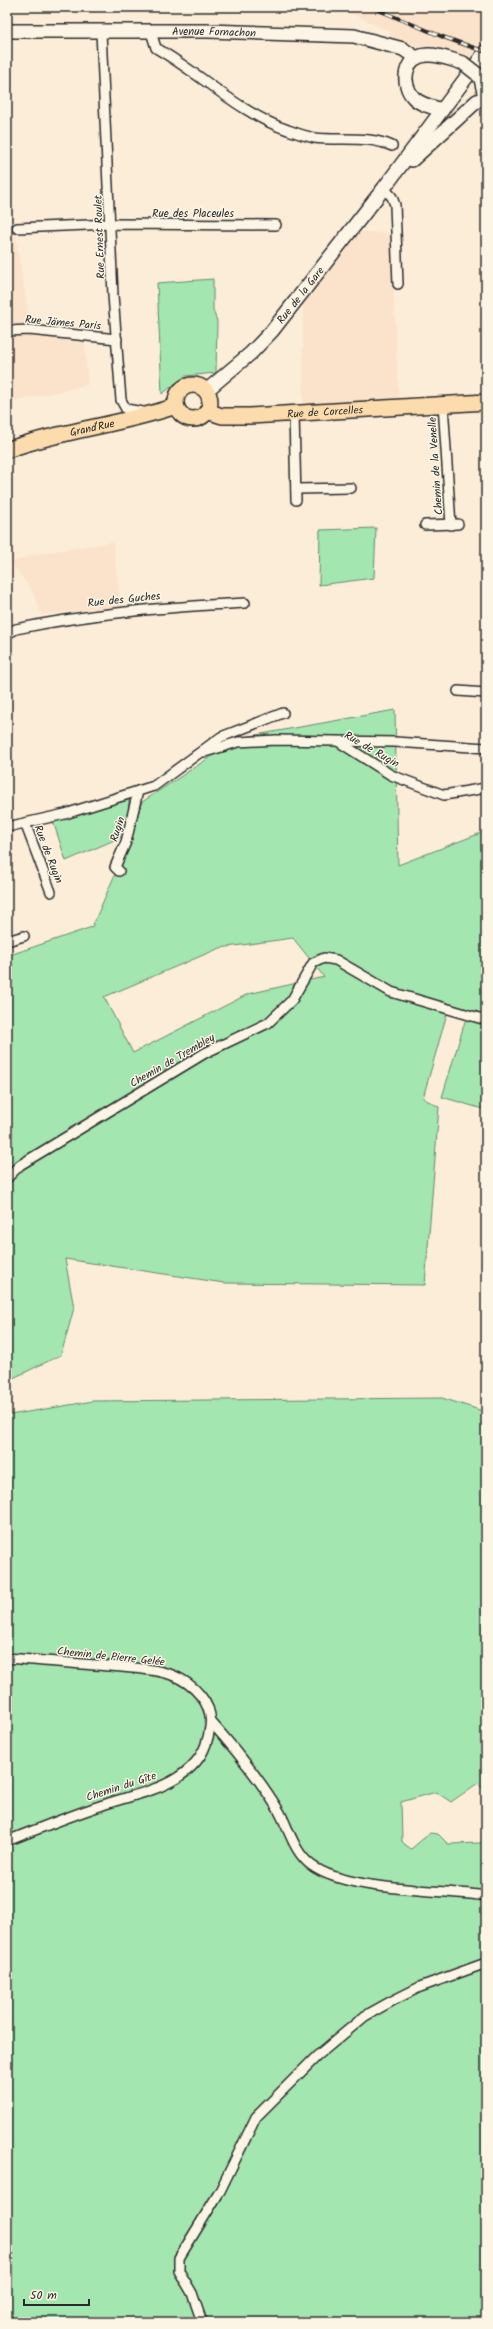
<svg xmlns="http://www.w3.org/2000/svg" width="493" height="2329" font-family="Kalam,sans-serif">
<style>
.built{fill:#fbe3cb}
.green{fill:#a3e6b0;stroke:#67886e;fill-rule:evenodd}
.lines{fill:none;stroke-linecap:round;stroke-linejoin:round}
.street-casing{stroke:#2b2b2b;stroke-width:12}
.secondary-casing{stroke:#2b2b2b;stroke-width:16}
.primary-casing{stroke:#2b2b2b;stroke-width:18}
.street{stroke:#fcf5e5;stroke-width:9}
.secondary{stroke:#fcf5e5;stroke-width:13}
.primary{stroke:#fcdcac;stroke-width:15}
.rail-casing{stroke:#2b2b2b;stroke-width:4}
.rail{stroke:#fcf5e5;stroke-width:2.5;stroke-dasharray:8;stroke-linecap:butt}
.secondary-bridge-casing{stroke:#2b2b2b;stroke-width:16;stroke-linecap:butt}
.secondary-bridge{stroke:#fcf5e5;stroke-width:13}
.labels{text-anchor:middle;stroke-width:3;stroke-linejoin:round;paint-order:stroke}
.street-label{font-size:11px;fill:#2b2b2b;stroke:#fcf5e5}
</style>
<rect width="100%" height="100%" fill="#fcedd9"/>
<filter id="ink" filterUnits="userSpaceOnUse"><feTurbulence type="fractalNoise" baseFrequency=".025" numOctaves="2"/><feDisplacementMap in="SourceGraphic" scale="8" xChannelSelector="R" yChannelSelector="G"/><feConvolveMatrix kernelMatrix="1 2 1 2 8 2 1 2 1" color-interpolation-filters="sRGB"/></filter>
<g filter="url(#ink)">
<!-- built -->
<g class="built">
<polygon points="338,7 384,7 389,10 390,7 466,7 486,11 486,35 481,40 486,43 486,63 390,38 390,32"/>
<polygon points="7,194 15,230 30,325 84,332 88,385 7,403"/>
<polygon points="359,231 391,234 399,400 303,409 303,303"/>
<polygon points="113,542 121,606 42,615 31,589 11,563 33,554"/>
</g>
<!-- green -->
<g class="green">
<polygon points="213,279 213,310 217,321 216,373 185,376 162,394 157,283"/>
<polygon points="376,528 374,578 319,585 320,530"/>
<path d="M395,710l3,155 88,-34v191l-38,-12 -25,88 16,9 -14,178 -201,-2 -159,-24 9,49 -13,47 -54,26v-383l4,-6 -4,-13v-23l85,-29 38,-87 12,-38 97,-64zM293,938l31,39 -76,17 -115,59 -29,-56 116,-49z"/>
<polygon points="129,800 126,835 66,861 53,821"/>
<polygon points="466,1018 486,1024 486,1110 442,1097"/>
<polygon points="442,1398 486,1412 486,1793 478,1783 451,1802 436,1792 401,1802 402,1842 411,1849 430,1833 438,1834 448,1844 481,1843 486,1834 486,2322 7,2322 7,1409 10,1415 93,1401"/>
</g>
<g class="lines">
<defs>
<g id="street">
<polyline points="101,32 113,295 121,400 126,409 143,412"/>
<path d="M151,32l5,16c44,25 83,65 132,82 8,3 18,6 26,8 27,3 53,-3 78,8"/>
<polyline points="384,188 392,197 395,205 398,284"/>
<polyline points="17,228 111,224 276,225"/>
<polyline points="7,331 29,330 117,339"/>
<polyline points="443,404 451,525"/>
<polyline points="294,414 296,500"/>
<polyline points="296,489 351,488"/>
<polyline points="425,525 458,524"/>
<path d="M7,634l9,-5c76,-16 152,-22 229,-26"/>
<polyline points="458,691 486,693"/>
<polyline points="339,742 391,775 444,795 486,788"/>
<polyline points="205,752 238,742 276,740 395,742 486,748"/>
<polyline points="25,823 51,892"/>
<polyline points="7,827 65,814 154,786 221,737 283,713"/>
<polyline points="119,871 115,867 126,842 138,791"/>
<polyline points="7,941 24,936"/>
<polyline points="7,1178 20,1165 205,1053 268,1023 292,1000 313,963 324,958 336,960 391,992 486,1020"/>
<path d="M7,1658c34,3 68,5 103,8 20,2 43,2 62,9 21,8 42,29 38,52 -3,24 -13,38 -33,51 -22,14 -52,19 -77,28 -31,10 -62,23 -93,35"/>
<path d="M211,1722c25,28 48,56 68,89 10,18 15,41 32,54 36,27 129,24 175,31"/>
<polyline points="202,2322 192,2293 179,2271 179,2258 220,2191 256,2117 317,2056 365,2016 392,2001 420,1987 486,1963"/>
</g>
<g id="secondary">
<path id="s1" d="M7,31h201l146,5 49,13 13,9"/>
<polyline points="477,74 481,79 486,101"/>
<path d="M442,110c-9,-3 -21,-5 -28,-12 -14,-14 -10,-42 13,-43 12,-1 25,5 36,8"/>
<polyline points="412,160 477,101 485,98"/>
<path id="s2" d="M206,391l45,-38 21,-22 112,-143 102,-137"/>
</g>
<g id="primary">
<circle cx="193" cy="402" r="17"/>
<path id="s3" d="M207,411l15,5h28l236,-14"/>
<path id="s4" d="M7,450c55,-20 114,-25 169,-44"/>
</g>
</defs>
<!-- street casing -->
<use href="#street" class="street-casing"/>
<!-- secondary casing -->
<use href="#secondary" class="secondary-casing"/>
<!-- primary casing -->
<use href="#primary" class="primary-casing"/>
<!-- street -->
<use href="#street" class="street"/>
<!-- secondary -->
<use href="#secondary" class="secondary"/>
<!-- primary -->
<use href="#primary" class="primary"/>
<defs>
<polyline id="rail" points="371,7 443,37 486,52"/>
</defs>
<!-- rail casing -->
<use href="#rail" class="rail-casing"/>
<!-- rail -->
<use href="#rail" class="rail"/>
<defs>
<polyline id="secondary-bridge" points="463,63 477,74"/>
</defs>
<!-- secondary-bridge casing -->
<use href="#secondary-bridge" class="secondary-bridge-casing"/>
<!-- secondary-bridge -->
<use href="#secondary-bridge" class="secondary-bridge"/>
</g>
</g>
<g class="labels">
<!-- street labels -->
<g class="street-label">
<text dy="4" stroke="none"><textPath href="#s1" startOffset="207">Avenue Fornachon</textPath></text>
<text x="193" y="217">Rue des Placeules</text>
<text transform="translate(99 237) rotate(-92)" y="4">Rue Ernest Roulet</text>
<text dy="4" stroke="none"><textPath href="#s2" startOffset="135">Rue de la Gare</textPath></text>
<text transform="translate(63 322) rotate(5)" y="4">Rue Jämes Paris</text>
<text dy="4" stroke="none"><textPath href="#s3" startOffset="119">Rue de Corcelles</textPath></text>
<text dy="4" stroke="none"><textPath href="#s4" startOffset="88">Grand'Rue</textPath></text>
<text transform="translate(435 466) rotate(-94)" y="4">Chemin de la Venelle</text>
<text transform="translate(124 599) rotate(-6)" y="4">Rue des Guches</text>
<text transform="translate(372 749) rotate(30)" y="4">Rue de Rugin</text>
<text transform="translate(117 829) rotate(-72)" y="4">Rugin</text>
<text transform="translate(49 854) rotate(69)" y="4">Rue de Rugin</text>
<text transform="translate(172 1060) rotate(-30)" y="4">Chemin de Trembley</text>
<text transform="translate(111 1656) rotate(6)" y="4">Chemin de Pierre Gelée</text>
<text transform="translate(121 1786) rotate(-18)" y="4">Chemin du Gîte</text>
</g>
</g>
<!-- margin -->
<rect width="493" height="2329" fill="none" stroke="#fcf5e5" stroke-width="24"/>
<rect x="12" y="12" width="469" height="2305" fill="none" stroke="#2b2b2b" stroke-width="1.5" filter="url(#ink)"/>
<!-- scale -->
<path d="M24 2299v6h65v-6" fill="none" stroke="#2b2b2b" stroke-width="2"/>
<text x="30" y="2299" font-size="12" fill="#2b2b2b" stroke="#fcf5e5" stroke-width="3" paint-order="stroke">50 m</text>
</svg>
